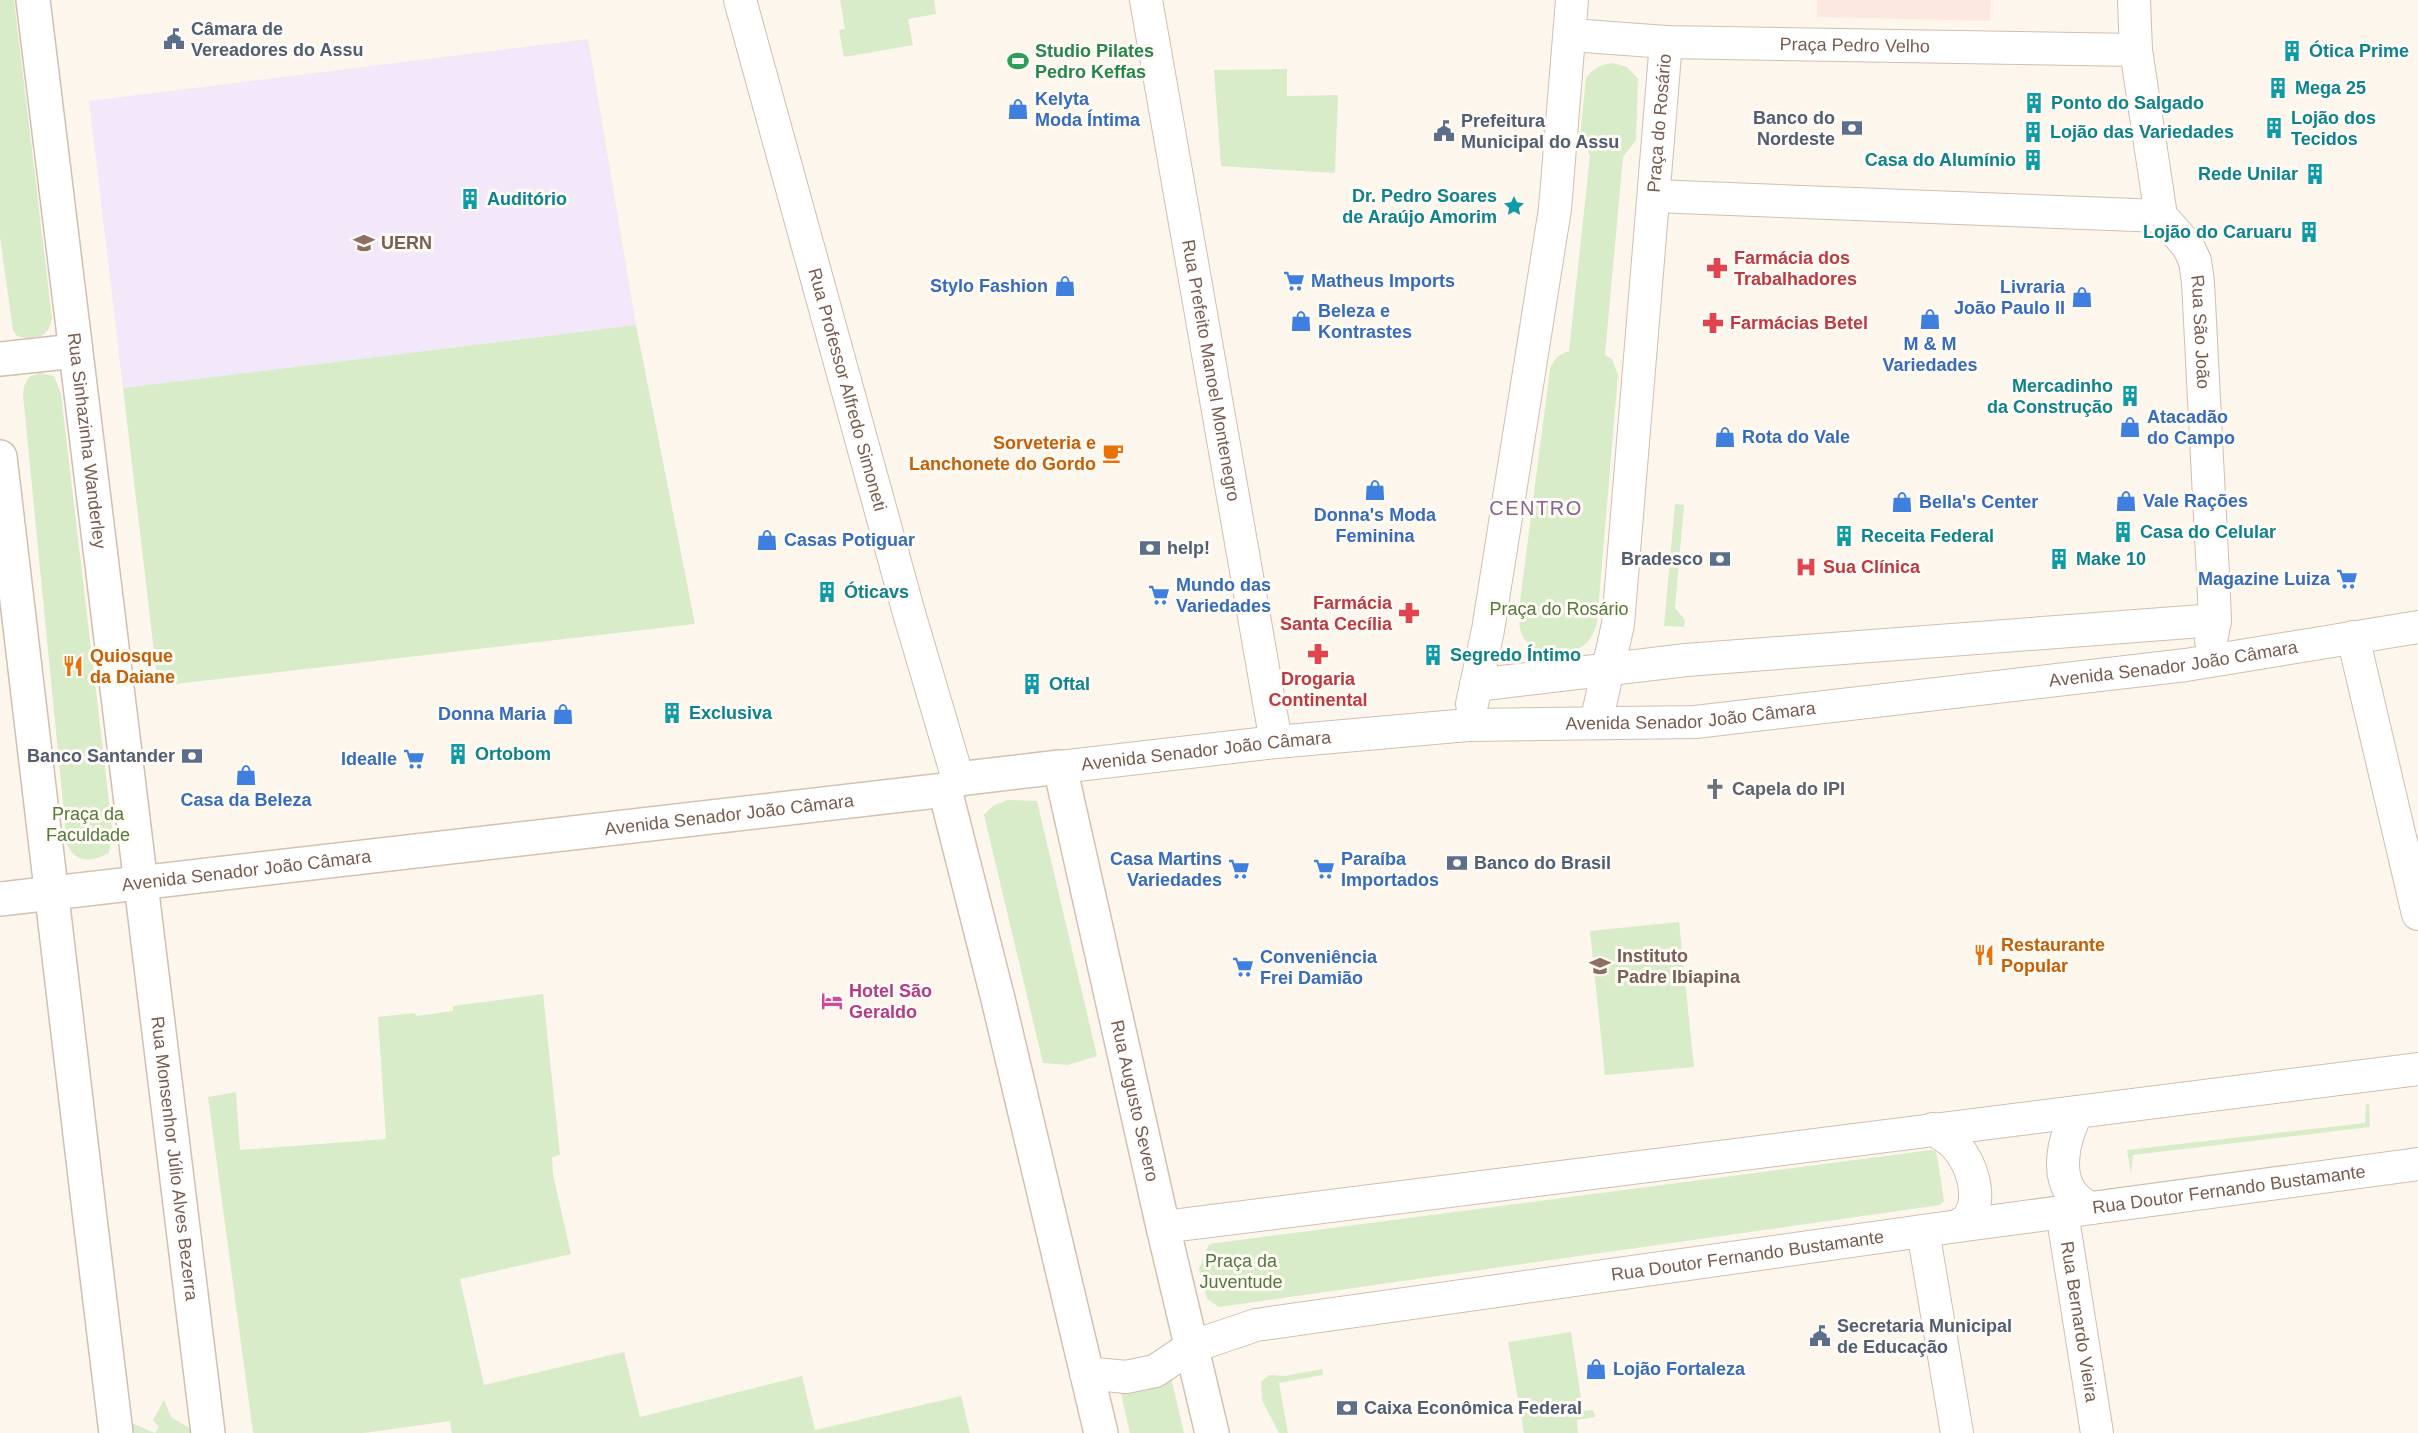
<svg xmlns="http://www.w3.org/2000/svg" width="2418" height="1433" font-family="Helvetica,sans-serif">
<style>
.commercial{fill:#fde8e0}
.education{fill:#f3e8fa}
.green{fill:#d8ecc9}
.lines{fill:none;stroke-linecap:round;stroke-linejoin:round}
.minor-casing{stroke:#d1beb0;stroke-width:34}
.tertiary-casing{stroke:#d1beb0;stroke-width:36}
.secondary-casing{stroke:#d6c0b0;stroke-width:36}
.minor{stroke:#fff;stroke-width:32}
.tertiary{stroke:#fff;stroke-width:33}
.secondary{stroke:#fff;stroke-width:33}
.labels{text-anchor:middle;stroke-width:6;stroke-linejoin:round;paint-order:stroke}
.service-label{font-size:18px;font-weight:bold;fill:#4e5e75;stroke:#fffaf3;text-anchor:start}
.street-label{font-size:18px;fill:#7a5c4d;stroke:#fffaf3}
.leisure-label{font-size:18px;font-weight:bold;fill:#27864d;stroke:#fffaf3;text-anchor:start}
.culture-label{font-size:18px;font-weight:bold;fill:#0d838f;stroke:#fffaf3;text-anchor:start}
.shop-label{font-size:18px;font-weight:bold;fill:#366cbe;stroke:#fffaf3;text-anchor:start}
.education-label{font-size:18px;font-weight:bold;fill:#785e54;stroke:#fffaf3;text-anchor:start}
.health-label{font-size:18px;font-weight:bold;fill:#be3a42;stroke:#fffaf3;text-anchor:start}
.food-label{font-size:18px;font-weight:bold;fill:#c56008;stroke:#fffaf3;text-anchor:start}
.park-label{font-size:18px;fill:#537a41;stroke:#fffaf3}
.worship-label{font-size:18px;font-weight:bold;fill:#5b616d;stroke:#fffaf3;text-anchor:start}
.hotel-label{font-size:18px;font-weight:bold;fill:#b23c85;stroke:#fffaf3;text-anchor:start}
.neighbourhood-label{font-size:20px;letter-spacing:1.5px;fill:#846695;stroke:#fffaf3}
</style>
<rect width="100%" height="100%" fill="#fdf6ec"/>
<!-- commercial -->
<polygon class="commercial" points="1817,0 1991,0 1990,21 1817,17"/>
<!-- education -->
<polygon class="education" points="588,39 636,325 123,388 89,101"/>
<!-- green -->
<g class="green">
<path d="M0,0h14l38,318c-3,20 -17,23 -35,18l-4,-6 -13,-93z"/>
<polygon points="840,0 934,0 936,14 908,19 913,45 844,57 839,30 845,29"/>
<path d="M1613,63l14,4 11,12 -2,61 -13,17 -18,198 7,4 6,16 -21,248c-2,5 -3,10 -6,14 -11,20 -48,22 -63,6 -8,-7 -8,-17 -10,-26l32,-248c5,-11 8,-14 19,-18l21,-195 -10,-19 6,-59c7,-10 15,-13 27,-15z"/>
<polygon points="1287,69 1287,96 1338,95 1335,173 1221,166 1214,70"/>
<polygon points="636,325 695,624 158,686 123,388"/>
<path d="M40,373l14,3 7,18 51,433 -3,26c-18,9 -33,11 -42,-9l-44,-449 1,-9 5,-9z"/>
<polygon points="1675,504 1684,505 1675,608 1685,620 1684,627 1664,626"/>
<polygon points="1008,800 1037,801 1097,1056 1068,1065 1043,1063 984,815 993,806"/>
<polygon points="1679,922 1694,1067 1605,1075 1590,931"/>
<polygon points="543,994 560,1155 552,1157 553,1174 571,1254 460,1279 484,1385 624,1352 640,1417 802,1376 815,1430 961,1396 970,1433 452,1433 450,1421 364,1433 253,1433 208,1097 236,1092 240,1150 386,1139 378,1017 415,1013 416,1016 453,1011 453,1006"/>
<polygon points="2366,1104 2369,1104 2370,1127 2133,1155 2131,1174 2127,1150 2365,1123"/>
<polygon points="1931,1150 1935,1151 1937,1155 1944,1201 1940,1205 1219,1307 1207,1299 1199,1269 1209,1244"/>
<polygon points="1571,1332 1583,1411 1593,1410 1595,1417 1577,1420 1578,1433 1524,1433 1508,1342"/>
<polygon points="1322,1369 1323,1375 1279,1383 1288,1433 1279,1433 1262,1400 1261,1382 1269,1375 1285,1376"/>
<polygon points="1171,1377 1184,1433 1130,1433 1119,1385"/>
<polygon points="164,1400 171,1417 198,1433 127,1433 127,1421 155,1433 159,1427 153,1420"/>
</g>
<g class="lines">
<defs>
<g id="minor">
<path id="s1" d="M740,0l169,613 49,166"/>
<path id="s2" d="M1146,0l130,742"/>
<path id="s3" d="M2134,0l2,50 25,166 27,30 7,15 3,21 15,293 2,45 -4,21"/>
<path id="s4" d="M1571,35l95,7 470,8"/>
<polyline points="1654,196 2161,216"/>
<polyline points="2353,637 2418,914"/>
<polyline points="1476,685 1686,660 2215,620"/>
<polyline points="1472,704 1488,630 1555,209 1572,0"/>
<path id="s5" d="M1596,723l22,-99 48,-582"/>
<path id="s6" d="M1060,767l216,-25 192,-17 227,-3 491,-57 232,-38"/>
<path d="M2077,1112c-15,31 -27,79 14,96"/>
<path d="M1933,1129c7,5 17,10 23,17 15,17 27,50 13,71 -2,4 -8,6 -11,9"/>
<path id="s7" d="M2062,1212l35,221"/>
<polyline points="1163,1227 2418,1069"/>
<polyline points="1923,1231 1957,1433"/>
<path id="s8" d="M1086,1373l40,4 29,-6 36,-24 65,-22 702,-99 460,-62"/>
</g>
<g id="tertiary">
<path id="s9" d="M33,0l175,1433"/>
<polyline points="0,359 75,351"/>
<path d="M0,457c39,326 76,651 116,976"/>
</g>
<g id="secondary">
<polyline points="945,790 998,999 1101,1433"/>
<path id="s10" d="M0,899l945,-109 13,-11 102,-12 103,460 49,206"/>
</g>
</defs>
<!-- minor casing -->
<use href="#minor" class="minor-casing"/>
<!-- tertiary casing -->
<use href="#tertiary" class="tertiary-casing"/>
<!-- secondary casing -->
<use href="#secondary" class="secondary-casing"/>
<!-- minor -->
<use href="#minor" class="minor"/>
<!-- tertiary -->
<use href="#tertiary" class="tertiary"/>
<!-- secondary -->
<use href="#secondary" class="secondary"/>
</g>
<!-- icons -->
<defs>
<symbol id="civic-bare" viewBox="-9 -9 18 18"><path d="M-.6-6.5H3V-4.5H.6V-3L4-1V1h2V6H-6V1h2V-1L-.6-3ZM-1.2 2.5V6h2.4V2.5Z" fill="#5c6f8a" stroke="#fffaf3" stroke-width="2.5" paint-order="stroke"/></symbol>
<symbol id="building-bare" viewBox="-9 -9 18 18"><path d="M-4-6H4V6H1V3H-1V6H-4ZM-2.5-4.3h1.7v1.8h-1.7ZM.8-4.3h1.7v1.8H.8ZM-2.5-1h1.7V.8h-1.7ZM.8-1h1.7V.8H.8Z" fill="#0f9aa8" stroke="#fffaf3" stroke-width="2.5" paint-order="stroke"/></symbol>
<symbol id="stadium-bare" viewBox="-9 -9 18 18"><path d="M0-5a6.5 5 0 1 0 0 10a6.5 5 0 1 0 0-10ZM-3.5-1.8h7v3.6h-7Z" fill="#2e9e5b" stroke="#fffaf3" stroke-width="2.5" paint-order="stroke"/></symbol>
<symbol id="shop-bare" viewBox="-9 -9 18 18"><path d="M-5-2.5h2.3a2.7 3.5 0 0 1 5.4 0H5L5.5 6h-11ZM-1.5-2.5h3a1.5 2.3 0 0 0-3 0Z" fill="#3f7fe0" stroke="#fffaf3" stroke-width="2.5" paint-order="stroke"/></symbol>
<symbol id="bank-bare" viewBox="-9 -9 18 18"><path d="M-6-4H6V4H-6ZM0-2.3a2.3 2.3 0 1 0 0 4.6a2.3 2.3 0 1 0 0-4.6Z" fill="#5c6f8a" stroke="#fffaf3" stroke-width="2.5" paint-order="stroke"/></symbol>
<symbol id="sight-bare" viewBox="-9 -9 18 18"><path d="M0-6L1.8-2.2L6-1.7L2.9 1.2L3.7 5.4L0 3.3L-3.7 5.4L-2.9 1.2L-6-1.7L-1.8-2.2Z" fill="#0f9aa8" stroke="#fffaf3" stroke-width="2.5" paint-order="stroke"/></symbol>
<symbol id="university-bare" viewBox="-9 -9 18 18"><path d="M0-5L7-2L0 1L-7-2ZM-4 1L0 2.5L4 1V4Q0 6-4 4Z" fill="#8d6e63" stroke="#fffaf3" stroke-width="2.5" paint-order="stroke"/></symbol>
<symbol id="pharmacy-bare" viewBox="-9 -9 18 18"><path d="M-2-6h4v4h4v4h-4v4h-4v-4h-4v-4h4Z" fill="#e0444e" stroke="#fffaf3" stroke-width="2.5" paint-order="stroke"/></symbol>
<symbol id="supermarket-bare" viewBox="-9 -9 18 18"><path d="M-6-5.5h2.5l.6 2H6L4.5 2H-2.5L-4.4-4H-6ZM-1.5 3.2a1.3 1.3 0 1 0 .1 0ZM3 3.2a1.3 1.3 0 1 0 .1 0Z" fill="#3f7fe0" stroke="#fffaf3" stroke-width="2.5" paint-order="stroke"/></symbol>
<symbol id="cafe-bare" viewBox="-9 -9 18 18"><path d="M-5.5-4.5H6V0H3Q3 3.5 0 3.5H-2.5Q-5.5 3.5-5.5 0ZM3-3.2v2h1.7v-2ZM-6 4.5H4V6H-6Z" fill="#e8710a" stroke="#fffaf3" stroke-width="2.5" paint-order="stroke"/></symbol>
<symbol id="hospital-bare" viewBox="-9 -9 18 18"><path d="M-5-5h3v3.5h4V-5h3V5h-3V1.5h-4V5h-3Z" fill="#e0444e" stroke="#fffaf3" stroke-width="2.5" paint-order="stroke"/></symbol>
<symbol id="restaurant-bare" viewBox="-9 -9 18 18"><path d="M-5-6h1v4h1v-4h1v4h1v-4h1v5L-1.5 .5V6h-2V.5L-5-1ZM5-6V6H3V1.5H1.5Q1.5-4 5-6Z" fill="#e8710a" stroke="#fffaf3" stroke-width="2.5" paint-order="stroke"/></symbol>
<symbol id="church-bare" viewBox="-9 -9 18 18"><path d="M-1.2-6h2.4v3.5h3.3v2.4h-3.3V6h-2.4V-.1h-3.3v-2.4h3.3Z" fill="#6b7280" stroke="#fffaf3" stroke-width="2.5" paint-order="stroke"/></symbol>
<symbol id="school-bare" viewBox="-9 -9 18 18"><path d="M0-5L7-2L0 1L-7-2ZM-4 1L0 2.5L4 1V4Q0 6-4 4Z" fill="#8d6e63" stroke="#fffaf3" stroke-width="2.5" paint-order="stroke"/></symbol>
<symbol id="hotel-bare" viewBox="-9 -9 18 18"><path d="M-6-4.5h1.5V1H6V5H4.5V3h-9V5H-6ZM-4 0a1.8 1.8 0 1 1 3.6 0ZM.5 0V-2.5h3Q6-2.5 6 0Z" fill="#d1479c" stroke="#fffaf3" stroke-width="2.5" paint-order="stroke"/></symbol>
</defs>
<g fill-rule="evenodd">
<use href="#civic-bare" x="159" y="24" width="30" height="30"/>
<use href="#building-bare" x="2277" y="36" width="30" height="30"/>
<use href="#stadium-bare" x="1003" y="46" width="30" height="30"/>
<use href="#building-bare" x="2263" y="73" width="30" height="30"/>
<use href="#building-bare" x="2019" y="88" width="30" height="30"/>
<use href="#shop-bare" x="1003" y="94" width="30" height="30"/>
<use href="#bank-bare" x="1837" y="113" width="30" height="30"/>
<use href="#building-bare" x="2259" y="113" width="30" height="30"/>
<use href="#civic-bare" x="1429" y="116" width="30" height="30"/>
<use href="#building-bare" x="2018" y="117" width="30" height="30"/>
<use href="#building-bare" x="2018" y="145" width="30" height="30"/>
<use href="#building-bare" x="2300" y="159" width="30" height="30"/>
<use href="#building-bare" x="455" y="184" width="30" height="30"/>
<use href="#sight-bare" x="1499" y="191" width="30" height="30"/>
<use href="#building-bare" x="2294" y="217" width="30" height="30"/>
<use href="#university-bare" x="349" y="228" width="30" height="30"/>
<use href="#pharmacy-bare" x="1702" y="253" width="30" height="30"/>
<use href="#supermarket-bare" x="1279" y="266" width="30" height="30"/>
<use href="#shop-bare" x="1050" y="271" width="30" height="30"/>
<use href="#shop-bare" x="2067" y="282" width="30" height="30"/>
<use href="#shop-bare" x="1915" y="304" width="30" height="30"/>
<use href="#shop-bare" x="1286" y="306" width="30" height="30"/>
<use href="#pharmacy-bare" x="1698" y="308" width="30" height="30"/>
<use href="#building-bare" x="2115" y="381" width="30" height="30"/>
<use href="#shop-bare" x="2115" y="412" width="30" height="30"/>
<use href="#shop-bare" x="1710" y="422" width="30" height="30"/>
<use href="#cafe-bare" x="1098" y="438" width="30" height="30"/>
<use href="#shop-bare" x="1360" y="475" width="30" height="30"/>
<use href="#shop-bare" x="2111" y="486" width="30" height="30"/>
<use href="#shop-bare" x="1887" y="487" width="30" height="30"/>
<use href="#building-bare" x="2108" y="517" width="30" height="30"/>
<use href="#building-bare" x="1829" y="521" width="30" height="30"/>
<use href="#shop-bare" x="752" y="525" width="30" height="30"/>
<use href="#bank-bare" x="1135" y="533" width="30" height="30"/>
<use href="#bank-bare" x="1705" y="544" width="30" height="30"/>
<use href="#building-bare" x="2044" y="544" width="30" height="30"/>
<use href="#hospital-bare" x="1791" y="552" width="30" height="30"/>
<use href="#supermarket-bare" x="2332" y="564" width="30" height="30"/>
<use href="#building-bare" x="812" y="577" width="30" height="30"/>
<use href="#supermarket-bare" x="1144" y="580" width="30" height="30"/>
<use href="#pharmacy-bare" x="1394" y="598" width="30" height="30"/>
<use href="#pharmacy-bare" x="1303" y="639" width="30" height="30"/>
<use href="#building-bare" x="1418" y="640" width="30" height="30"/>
<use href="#restaurant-bare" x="58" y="651" width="30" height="30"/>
<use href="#building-bare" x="1017" y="669" width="30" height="30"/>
<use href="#building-bare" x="657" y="698" width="30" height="30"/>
<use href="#shop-bare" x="548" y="699" width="30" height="30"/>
<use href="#building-bare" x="443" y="739" width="30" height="30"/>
<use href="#bank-bare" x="177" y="741" width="30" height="30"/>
<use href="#supermarket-bare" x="399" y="744" width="30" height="30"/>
<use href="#shop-bare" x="231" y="760" width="30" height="30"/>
<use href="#church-bare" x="1700" y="774" width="30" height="30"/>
<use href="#bank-bare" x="1442" y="848" width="30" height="30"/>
<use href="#supermarket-bare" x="1224" y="854" width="30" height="30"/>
<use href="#supermarket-bare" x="1309" y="854" width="30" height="30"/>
<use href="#restaurant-bare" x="1969" y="940" width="30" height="30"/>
<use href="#school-bare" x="1585" y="951" width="30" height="30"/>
<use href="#supermarket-bare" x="1228" y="952" width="30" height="30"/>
<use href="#hotel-bare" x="817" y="986" width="30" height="30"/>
<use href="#civic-bare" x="1805" y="1321" width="30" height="30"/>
<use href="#shop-bare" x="1581" y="1354" width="30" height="30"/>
<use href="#bank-bare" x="1332" y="1393" width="30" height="30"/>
</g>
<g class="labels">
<!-- service labels -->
<g class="service-label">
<text x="191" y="35">Câmara de<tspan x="191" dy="21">Vereadores do Assu</tspan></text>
<text x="1835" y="124" text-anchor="end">Banco do<tspan x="1835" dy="21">Nordeste</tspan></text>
<text x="1461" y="127">Prefeitura<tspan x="1461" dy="21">Municipal do Assu</tspan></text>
<text x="1167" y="554">help!</text>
<text x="1703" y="565" text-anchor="end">Bradesco</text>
<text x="175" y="762" text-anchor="end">Banco Santander</text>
<text x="1474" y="869">Banco do Brasil</text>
<text x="1837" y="1332">Secretaria Municipal<tspan x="1837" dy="21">de Educação</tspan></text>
<text x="1364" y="1414">Caixa Econômica Federal</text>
</g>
<!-- street labels -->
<g class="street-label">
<text dy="6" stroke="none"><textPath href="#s4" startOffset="284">Praça Pedro Velho</textPath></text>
<text dy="6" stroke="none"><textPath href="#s5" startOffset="604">Praça do Rosário</textPath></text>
<text dy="6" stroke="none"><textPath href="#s3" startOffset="346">Rua São João</textPath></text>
<text dy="6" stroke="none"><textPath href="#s2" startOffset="376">Rua Prefeito Manoel Montenegro</textPath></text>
<text dy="6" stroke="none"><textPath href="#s1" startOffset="404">Rua Professor Alfredo Simoneti</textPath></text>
<text dy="6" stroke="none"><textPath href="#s9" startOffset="444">Rua Sinhazinha Wanderley</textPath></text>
<text dy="6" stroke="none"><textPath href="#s6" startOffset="1119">Avenida Senador João Câmara</textPath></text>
<text dy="6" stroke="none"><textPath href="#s6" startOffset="633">Avenida Senador João Câmara</textPath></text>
<text dy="6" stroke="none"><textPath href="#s6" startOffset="147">Avenida Senador João Câmara</textPath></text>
<text dy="6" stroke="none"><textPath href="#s10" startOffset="734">Avenida Senador João Câmara</textPath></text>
<text dy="6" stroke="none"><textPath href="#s10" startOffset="248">Avenida Senador João Câmara</textPath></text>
<text dy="6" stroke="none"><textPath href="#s10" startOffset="1413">Rua Augusto Severo</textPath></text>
<text dy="6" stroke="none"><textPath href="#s9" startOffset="1167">Rua Monsenhor Júlio Alves Bezerra</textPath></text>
<text dy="6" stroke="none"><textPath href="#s8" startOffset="1164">Rua Doutor Fernando Bustamante</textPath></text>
<text dy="6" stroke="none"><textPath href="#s8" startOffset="678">Rua Doutor Fernando Bustamante</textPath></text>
<text dy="6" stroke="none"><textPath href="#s7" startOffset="111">Rua Bernardo Vieira</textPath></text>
</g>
<!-- leisure labels -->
<g class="leisure-label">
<text x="1035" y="57">Studio Pilates<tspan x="1035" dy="21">Pedro Keffas</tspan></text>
</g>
<!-- culture labels -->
<g class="culture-label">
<text x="2309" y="57">Ótica Prime</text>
<text x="2295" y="94">Mega 25</text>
<text x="2051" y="109">Ponto do Salgado</text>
<text x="2291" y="124">Lojão dos<tspan x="2291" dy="21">Tecidos</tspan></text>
<text x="2050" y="138">Lojão das Variedades</text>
<text x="2016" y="166" text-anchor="end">Casa do Alumínio</text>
<text x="2298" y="180" text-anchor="end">Rede Unilar</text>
<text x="1497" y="202" text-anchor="end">Dr. Pedro Soares<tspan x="1497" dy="21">de Araújo Amorim</tspan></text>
<text x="487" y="205">Auditório</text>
<text x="2292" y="238" text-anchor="end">Lojão do Caruaru</text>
<text x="2113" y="392" text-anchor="end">Mercadinho<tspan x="2113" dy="21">da Construção</tspan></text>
<text x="2140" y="538">Casa do Celular</text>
<text x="1861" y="542">Receita Federal</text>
<text x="2076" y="565">Make 10</text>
<text x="844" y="598">Óticavs</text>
<text x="1450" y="661">Segredo Íntimo</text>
<text x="1049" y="690">Oftal</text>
<text x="689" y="719">Exclusiva</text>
<text x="475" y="760">Ortobom</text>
</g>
<!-- shop labels -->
<g class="shop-label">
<text x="1035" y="105">Kelyta<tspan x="1035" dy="21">Moda Íntima</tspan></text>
<text x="1311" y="287">Matheus Imports</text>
<text x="1048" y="292" text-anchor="end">Stylo Fashion</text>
<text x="2065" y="293" text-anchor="end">Livraria<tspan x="2065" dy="21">João Paulo II</tspan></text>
<text x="1318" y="317">Beleza e<tspan x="1318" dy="21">Kontrastes</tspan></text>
<text x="1930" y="350" text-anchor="middle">M &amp; M<tspan x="1930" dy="21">Variedades</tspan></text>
<text x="2147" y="423">Atacadão<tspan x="2147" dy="21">do Campo</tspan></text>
<text x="1742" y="443">Rota do Vale</text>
<text x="2143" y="507">Vale Rações</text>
<text x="1919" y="508">Bella's Center</text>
<text x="1375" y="521" text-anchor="middle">Donna's Moda<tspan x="1375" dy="21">Feminina</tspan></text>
<text x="784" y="546">Casas Potiguar</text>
<text x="2330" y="585" text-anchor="end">Magazine Luiza</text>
<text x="1176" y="591">Mundo das<tspan x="1176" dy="21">Variedades</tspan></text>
<text x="546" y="720" text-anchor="end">Donna Maria</text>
<text x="397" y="765" text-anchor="end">Idealle</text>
<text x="246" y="806" text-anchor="middle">Casa da Beleza</text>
<text x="1222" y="865" text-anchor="end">Casa Martins<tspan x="1222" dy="21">Variedades</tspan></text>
<text x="1341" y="865">Paraíba<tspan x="1341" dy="21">Importados</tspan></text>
<text x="1260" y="963">Conveniência<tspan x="1260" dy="21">Frei Damião</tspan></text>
<text x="1613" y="1375">Lojão Fortaleza</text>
</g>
<!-- education labels -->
<g class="education-label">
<text x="381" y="249">UERN</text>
<text x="1617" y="962">Instituto<tspan x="1617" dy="21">Padre Ibiapina</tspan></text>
</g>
<!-- health labels -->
<g class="health-label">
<text x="1734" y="264">Farmácia dos<tspan x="1734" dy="21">Trabalhadores</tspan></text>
<text x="1730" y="329">Farmácias Betel</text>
<text x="1823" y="573">Sua Clínica</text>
<text x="1392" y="609" text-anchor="end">Farmácia<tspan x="1392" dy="21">Santa Cecília</tspan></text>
<text x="1318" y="685" text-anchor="middle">Drogaria<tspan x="1318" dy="21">Continental</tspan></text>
</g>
<!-- food labels -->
<g class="food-label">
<text x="1096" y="449" text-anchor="end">Sorveteria e<tspan x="1096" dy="21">Lanchonete do Gordo</tspan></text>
<text x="90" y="662">Quiosque<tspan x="90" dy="21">da Daiane</tspan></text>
<text x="2001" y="951">Restaurante<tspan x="2001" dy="21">Popular</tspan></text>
</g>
<!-- park labels -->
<g class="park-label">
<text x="1559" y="615">Praça do Rosário</text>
<text x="88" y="820">Praça da<tspan x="88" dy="21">Faculdade</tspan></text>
<text x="1241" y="1267">Praça da<tspan x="1241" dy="21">Juventude</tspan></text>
</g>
<!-- worship labels -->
<g class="worship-label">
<text x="1732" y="795">Capela do IPI</text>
</g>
<!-- hotel labels -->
<g class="hotel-label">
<text x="849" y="997">Hotel São<tspan x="849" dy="21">Geraldo</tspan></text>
</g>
<!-- neighbourhood labels -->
<g class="neighbourhood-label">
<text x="1536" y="515">CENTRO</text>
</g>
</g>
</svg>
